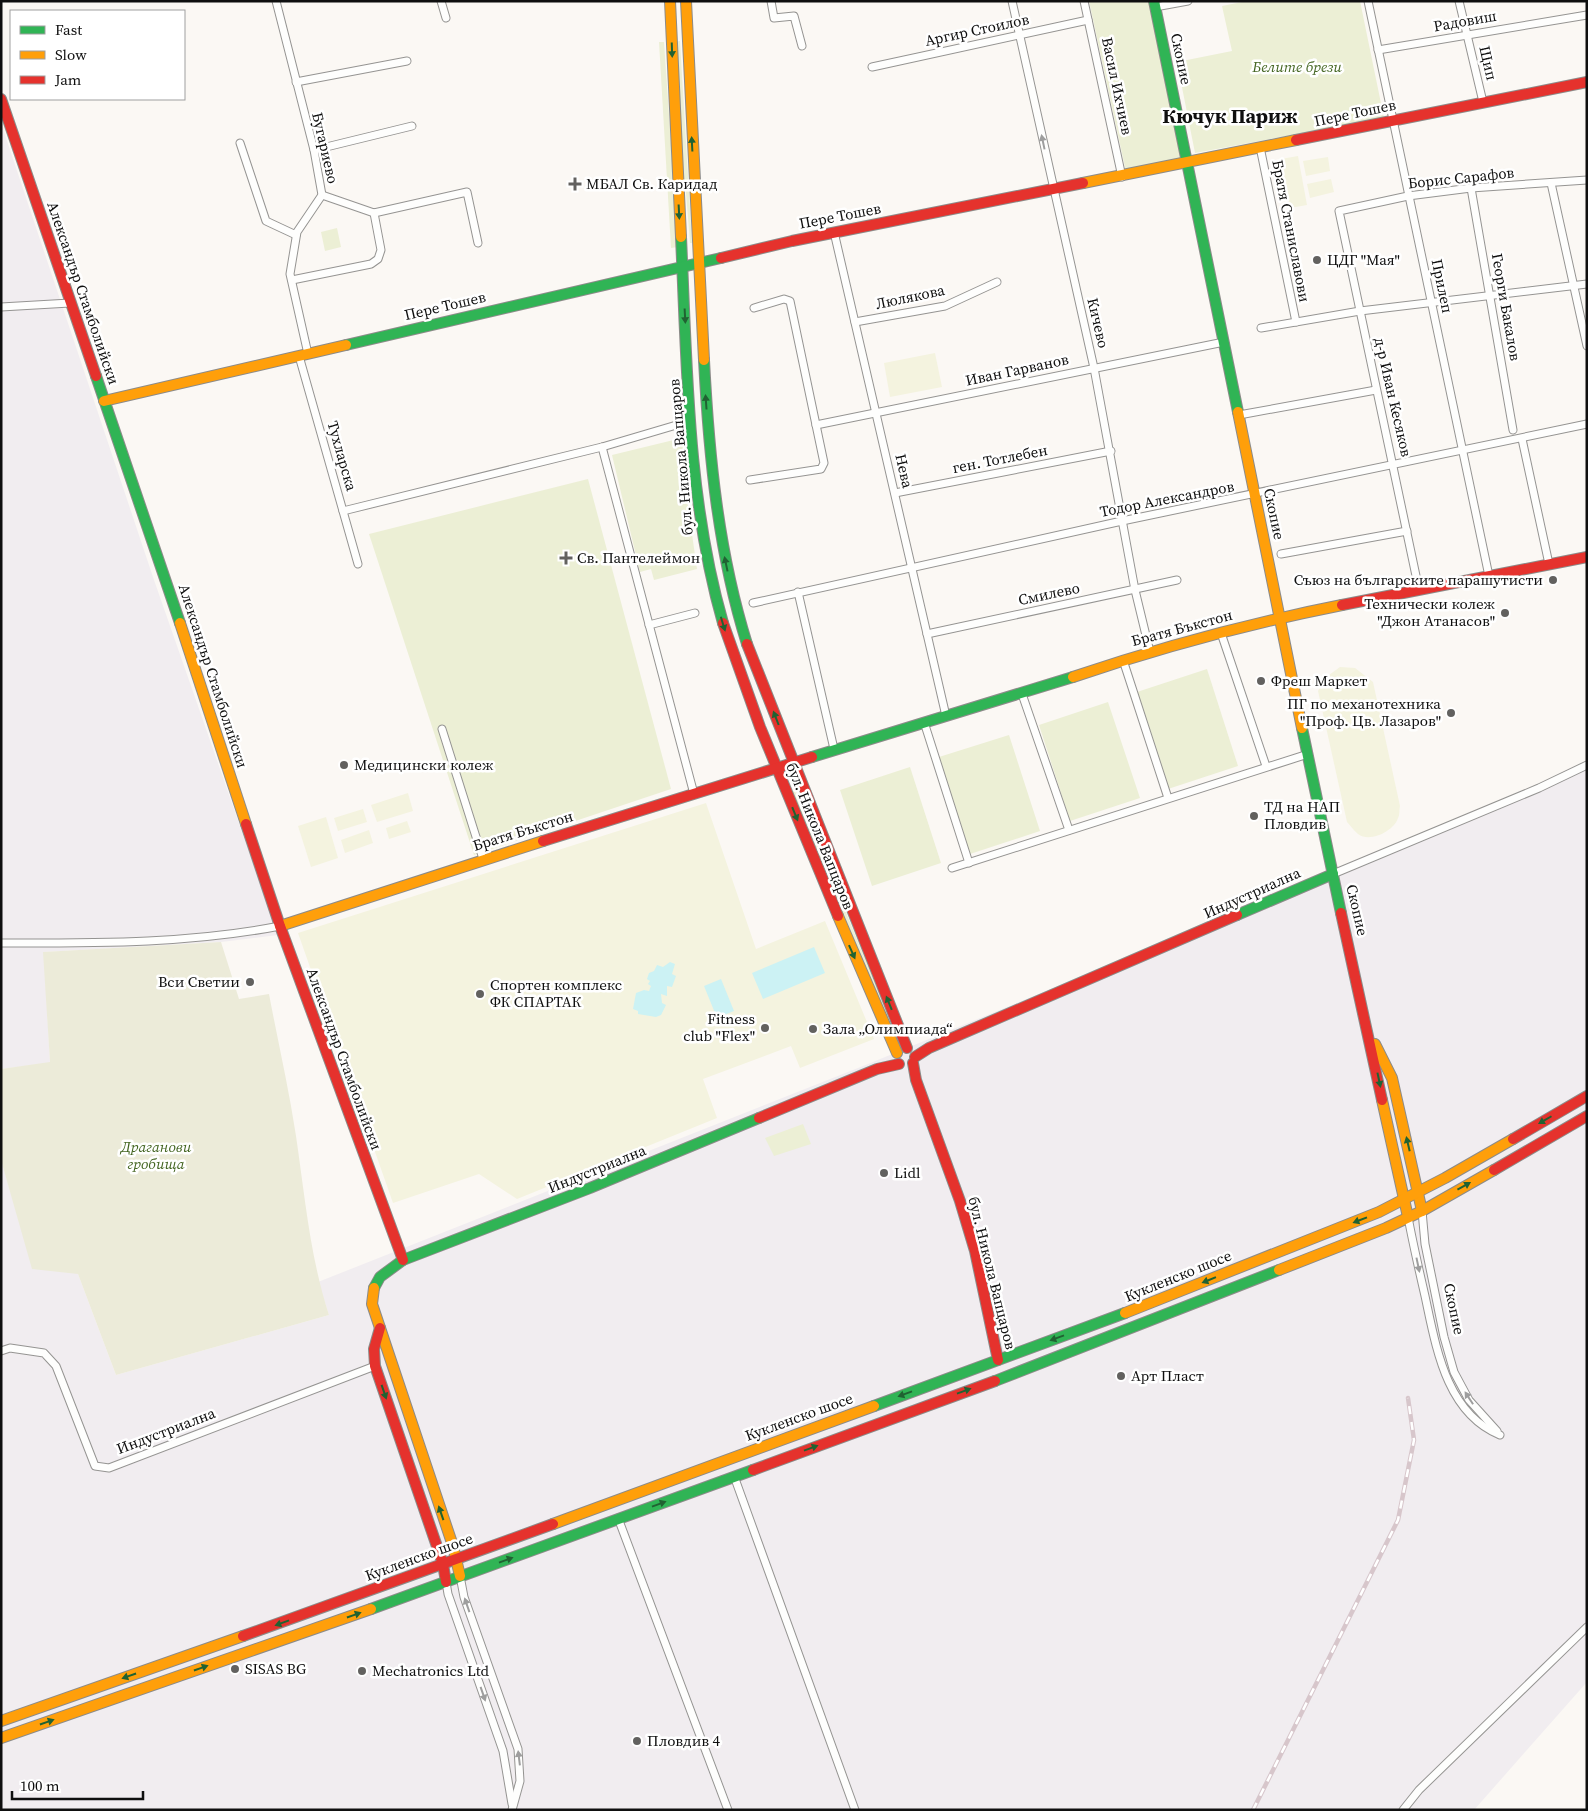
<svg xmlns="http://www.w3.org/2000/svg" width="1588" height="1811" font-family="'Source Serif 4',serif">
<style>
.industrial{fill:#f1edf0}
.green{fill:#ecefd5}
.cemetery{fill:#ecebd9}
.pitch{fill:#f4f3df}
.water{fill:#ccf2f4}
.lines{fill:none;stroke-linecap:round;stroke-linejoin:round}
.street-casing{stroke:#959492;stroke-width:9}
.fast-casing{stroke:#8c8b89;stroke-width:12}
.slow-casing{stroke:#8c8b89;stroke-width:12}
.jam-casing{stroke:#8c8b89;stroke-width:12}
.street{stroke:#fefefd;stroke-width:7}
.fast{stroke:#30b455;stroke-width:10}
.slow{stroke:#ff9f0a;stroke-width:10}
.jam{stroke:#e5322d;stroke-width:10}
.rail-casing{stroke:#d7c6cb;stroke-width:4.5}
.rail{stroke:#fff;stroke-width:2.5;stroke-dasharray:8;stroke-linecap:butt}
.oneway{fill:#206232}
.oneway2{fill:#9e9e9e}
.poi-dot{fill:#62615f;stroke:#fff;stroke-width:2}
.labels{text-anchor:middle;stroke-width:5;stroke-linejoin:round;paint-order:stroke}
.street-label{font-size:15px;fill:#0f0f0f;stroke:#fff}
.park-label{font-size:15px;font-style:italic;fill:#436521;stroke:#fff}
.poi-label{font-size:15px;fill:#0f0f0f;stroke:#fff;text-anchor:start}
.district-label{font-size:20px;font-weight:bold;fill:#0f0f0f;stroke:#fff}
</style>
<rect width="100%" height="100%" fill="#fbf8f4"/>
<!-- industrial -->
<g class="industrial">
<polygon points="1,123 154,580 278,935 221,942 44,952 50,1063 1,1069"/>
<polygon points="1587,769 1587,1682 1474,1810 1,1810 1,1160 13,1200 78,1274 116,1375 329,1315 318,1282 868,1064"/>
</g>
<!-- green -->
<g class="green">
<polygon points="1089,1 1149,1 1182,160 1126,172"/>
<polygon points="1247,1 1360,1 1384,118 1195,153 1177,62 1232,51 1222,6"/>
<polygon points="680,41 692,243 690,243 686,193 680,163 674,42"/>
<polygon points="659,42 664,42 678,247 671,248"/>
<polygon points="337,228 341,247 325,251 321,232"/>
<polygon points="686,437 686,492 697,569 654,580 651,569 640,572 612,455"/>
<polygon points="588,479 671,789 474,855 369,534"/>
<polygon points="1207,669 1238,766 1168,789 1137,692"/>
<polygon points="1108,702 1140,798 1070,821 1039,725"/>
<polygon points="1009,735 1040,831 970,854 939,757"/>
<polygon points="910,767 941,863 872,886 840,790"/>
<polygon points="796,790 892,1025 887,1027 790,792"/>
<polygon points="803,1124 811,1144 774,1156 765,1138"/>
</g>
<!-- cemetery -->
<path class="cemetery" d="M221,942l18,57 30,-5c9,48 20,95 27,142 9,61 14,121 33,179l-213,60 -38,-101 -46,-5 -31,-109v-91l49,-7 -7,-110z"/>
<!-- pitch -->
<g class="pitch">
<polygon points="1298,156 1307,205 1290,208 1281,159"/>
<polygon points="1328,157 1330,171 1306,176 1303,161"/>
<polygon points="1331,179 1334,192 1310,198 1307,184"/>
<polygon points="935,353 942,387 890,397 884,363"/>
<path d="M1340,667l15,1 18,14 27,124c-1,4 0,9 -2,12 -4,13 -28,25 -40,16 -4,-3 -8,-9 -11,-12l-29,-131 7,-13z"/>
<polygon points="408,793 413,811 377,822 371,805"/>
<polygon points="706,803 756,949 825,921 874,1039 800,1068 791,1046 703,1079 717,1118 517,1199 479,1174 393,1203 298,933"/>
<polygon points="363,809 367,822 338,831 334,818"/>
<polygon points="326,817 338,858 311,867 298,826"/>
<polygon points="407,821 411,832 389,839 386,828"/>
<polygon points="369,830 373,843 345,853 341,840"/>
</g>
<!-- water -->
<g class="water">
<polygon points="814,947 825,973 763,999 752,973"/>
<polygon points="670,962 675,964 672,974 676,976 672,987 667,986 667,996 661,994 662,1003 666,1005 661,1015 656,1017 638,1014 638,1011 633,1009 636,993 644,990 649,991 651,986 648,984 650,981 647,979 649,973 654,971 657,965 663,967"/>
<polygon points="721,979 734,1011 717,1018 704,986"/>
</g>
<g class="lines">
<defs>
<g id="street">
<polyline points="276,1 314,150 322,195 297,232 290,274 308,354"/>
<polyline points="441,1 446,18"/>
<polyline points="771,1 774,18 794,16 802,46"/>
<polyline points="1012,1 1094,368 1135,590 1150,652"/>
<polyline points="1084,1 1122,177"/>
<polyline points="1368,1 1489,576"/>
<polyline points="1459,1 1483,102"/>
<polyline points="1155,7 1188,1"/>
<polyline points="1378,50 1587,15"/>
<polyline points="872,67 1088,20"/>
<polyline points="296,82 407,61"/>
<polyline points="240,143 266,221 296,235"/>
<polyline points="1260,147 1296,322"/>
<polyline points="314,150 412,126"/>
<polyline points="1551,183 1587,346"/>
<polyline points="1471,188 1513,430"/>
<polyline points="322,195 374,213 467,192 478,243"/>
<polyline points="834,232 946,716"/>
<polyline points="292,280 371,264 378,259 381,250 374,213"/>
<polyline points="1,307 70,303"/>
<polyline points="855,322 945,306 997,282"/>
<polyline points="1261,328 1360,311 1587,284"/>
<polyline points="299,356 358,564"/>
<polyline points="1239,415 1376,390"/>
<polyline points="816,425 1224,342"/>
<polyline points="1522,439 1549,564"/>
<polyline points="602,447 694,794"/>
<polyline points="750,480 821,469 824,463 790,301 784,299 754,308"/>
<polyline points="895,493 1111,451"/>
<polyline points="343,511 602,447 690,421"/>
<polyline points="1281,554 1407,531"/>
<polyline points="1419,590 1339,211 1408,196 1471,188 1587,180"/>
<polyline points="798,592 834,749"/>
<polyline points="753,603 1122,521 1587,424"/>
<polyline points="649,625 695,613"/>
<polyline points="1221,633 1266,766"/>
<polyline points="927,634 1177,580"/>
<polyline points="1123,660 1168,798"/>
<polyline points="1022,694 1069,830"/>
<polyline points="924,722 969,863"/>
<polyline points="442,729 483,859"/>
<polyline points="952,868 1308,754"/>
<polyline points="1333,874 1539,788 1587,765"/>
<path d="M1,943c93,0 187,1 279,-17"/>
<polyline points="1422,1211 1425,1244 1444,1337 1454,1372 1469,1400 1497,1431"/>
<path d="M1408,1217c5,27 11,53 17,79 11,51 21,117 75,139"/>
<polyline points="1,1351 10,1348 44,1353 56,1366 95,1466 109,1468 375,1366"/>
<polyline points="734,1476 855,1810"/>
<polyline points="618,1518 728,1810"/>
<polyline points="460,1576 464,1597 518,1749 520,1781 512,1810"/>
<polyline points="446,1582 448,1594 503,1751 512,1804"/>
<polyline points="1403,1810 1419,1790 1587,1627"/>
</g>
<g id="fast">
<polyline points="1154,1 1238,412"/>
<path d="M681,237c6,129 6,261 42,386"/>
<polyline points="346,345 721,258"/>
<path d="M704,360c5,96 14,191 43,284"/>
<polyline points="96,376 180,623"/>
<polyline points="1302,728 1341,913"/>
<polyline points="812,757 1073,677"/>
<polyline points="1237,915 1333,874"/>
<polyline points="374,1288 380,1277 403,1260 590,1188 759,1118"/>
<polyline points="995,1381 1279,1270"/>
<polyline points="874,1406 1125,1313"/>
<polyline points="371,1609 753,1470"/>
</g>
<g id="slow">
<polyline points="670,1 681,237"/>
<polyline points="686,1 704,360"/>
<polyline points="1083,183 1296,140"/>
<polyline points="104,401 346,345"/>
<polyline points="1238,412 1302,728"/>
<polyline points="180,623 246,824"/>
<path d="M1073,677c88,-30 178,-54 269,-72"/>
<polyline points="838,916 897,1053"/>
<polyline points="280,926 543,841"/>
<polyline points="1375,1044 1392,1078 1422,1211"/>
<polyline points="1382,1100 1408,1217"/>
<polyline points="1279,1270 1386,1228 1422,1211 1494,1170"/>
<polyline points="374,1288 372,1304 453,1546 460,1576"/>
<polyline points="1125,1313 1379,1212 1445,1178 1513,1139"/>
<polyline points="553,1524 874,1406"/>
<polyline points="1,1721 243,1636"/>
<polyline points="1,1738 371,1609"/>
</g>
<g id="jam">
<polyline points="1,99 96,376"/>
<polyline points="1296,140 1587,82"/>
<polyline points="721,258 792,241 1083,183"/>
<polyline points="1342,605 1587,557"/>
<polyline points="723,623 760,727 838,916"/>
<polyline points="747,644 907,1048"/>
<polyline points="246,824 280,926 403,1260"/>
<polyline points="543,841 812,757"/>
<polyline points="1341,913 1382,1100"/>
<polyline points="915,1057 929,1048 1237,915"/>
<polyline points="913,1063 916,1080 960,1201 975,1251 998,1360"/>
<polyline points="759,1118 877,1069 899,1064"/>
<polyline points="1513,1139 1587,1096"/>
<polyline points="1494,1170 1587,1116"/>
<polyline points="380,1328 374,1349 375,1366 443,1564 446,1582"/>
<polyline points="753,1470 995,1381"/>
<polyline points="243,1636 553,1524"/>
</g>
</defs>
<!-- street casing -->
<use href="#street" class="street-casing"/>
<!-- fast casing -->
<use href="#fast" class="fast-casing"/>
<!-- slow casing -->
<use href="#slow" class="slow-casing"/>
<!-- jam casing -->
<use href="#jam" class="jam-casing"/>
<!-- street -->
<use href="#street" class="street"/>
<!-- fast -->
<use href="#fast" class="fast"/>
<!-- slow -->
<use href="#slow" class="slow"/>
<!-- jam -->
<use href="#jam" class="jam"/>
<defs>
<polyline id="rail" points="1253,1810 1398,1520 1414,1440 1408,1398"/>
</defs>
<!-- rail casing -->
<use href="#rail" class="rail-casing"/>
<!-- rail -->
<use href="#rail" class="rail"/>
</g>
<!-- one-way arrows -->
<defs><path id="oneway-solid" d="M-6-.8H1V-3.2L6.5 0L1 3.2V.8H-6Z" transform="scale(1.25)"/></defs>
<g class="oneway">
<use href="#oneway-solid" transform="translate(672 50) rotate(88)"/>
<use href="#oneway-solid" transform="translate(692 144) rotate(-93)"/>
<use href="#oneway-solid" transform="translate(679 212) rotate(87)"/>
<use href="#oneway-solid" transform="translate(685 316) rotate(87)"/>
<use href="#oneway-solid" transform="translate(706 402) rotate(-94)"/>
<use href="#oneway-solid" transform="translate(726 564) rotate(-102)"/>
<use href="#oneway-solid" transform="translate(723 624) rotate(73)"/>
<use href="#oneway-solid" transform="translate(776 718) rotate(-111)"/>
<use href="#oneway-solid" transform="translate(795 814) rotate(68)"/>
<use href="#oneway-solid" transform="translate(852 952) rotate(66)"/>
<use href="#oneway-solid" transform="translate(889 1003) rotate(-112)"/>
<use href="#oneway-solid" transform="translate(1379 1080) rotate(78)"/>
<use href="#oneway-solid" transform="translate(1545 1120) rotate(150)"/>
<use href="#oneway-solid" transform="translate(1408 1144) rotate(-103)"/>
<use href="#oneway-solid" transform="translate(1464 1186) rotate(-29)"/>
<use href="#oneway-solid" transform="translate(1360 1220) rotate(159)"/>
<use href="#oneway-solid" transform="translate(1209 1280) rotate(158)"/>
<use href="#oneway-solid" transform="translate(1057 1338) rotate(160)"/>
<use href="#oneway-solid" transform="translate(964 1391) rotate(-20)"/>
<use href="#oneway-solid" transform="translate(384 1392) rotate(71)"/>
<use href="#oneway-solid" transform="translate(905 1394) rotate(160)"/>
<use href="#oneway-solid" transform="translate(811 1448) rotate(-20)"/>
<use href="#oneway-solid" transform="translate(659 1504) rotate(-20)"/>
<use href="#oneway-solid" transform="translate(441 1513) rotate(-109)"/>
<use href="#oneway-solid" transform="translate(506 1560) rotate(-20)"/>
<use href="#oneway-solid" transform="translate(354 1615) rotate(-19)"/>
<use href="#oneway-solid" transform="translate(282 1623) rotate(160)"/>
<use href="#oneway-solid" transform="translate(201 1668) rotate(-19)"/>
<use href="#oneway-solid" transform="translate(129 1676) rotate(161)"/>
<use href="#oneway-solid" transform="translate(47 1722) rotate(-19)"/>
</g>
<g class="oneway2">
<use href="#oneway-solid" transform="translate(1043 142) rotate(-102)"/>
<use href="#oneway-solid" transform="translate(1418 1265) rotate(78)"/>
<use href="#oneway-solid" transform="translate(1469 1398) rotate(-123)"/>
<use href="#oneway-solid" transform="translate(467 1605) rotate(-109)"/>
<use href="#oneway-solid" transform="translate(483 1694) rotate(71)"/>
<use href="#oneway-solid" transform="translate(519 1758) rotate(-97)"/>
</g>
<!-- markers -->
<g class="poi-dot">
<path d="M572.5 176.5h5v5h5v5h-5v5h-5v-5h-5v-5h5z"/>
<circle cx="1317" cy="260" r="5"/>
<path d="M563.5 550.5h5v5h5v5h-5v5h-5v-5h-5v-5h5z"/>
<circle cx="1553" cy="580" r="5"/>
<circle cx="1505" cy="613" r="5"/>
<circle cx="1261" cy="681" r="5"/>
<circle cx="1451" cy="713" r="5"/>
<circle cx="344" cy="765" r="5"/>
<circle cx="1254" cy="816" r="5"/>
<circle cx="250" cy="982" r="5"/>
<circle cx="480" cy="994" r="5"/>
<circle cx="765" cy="1028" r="5"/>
<circle cx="813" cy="1029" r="5"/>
<circle cx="884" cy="1173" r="5"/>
<circle cx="1121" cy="1376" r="5"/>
<circle cx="235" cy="1669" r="5"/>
<circle cx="362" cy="1671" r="5"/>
<circle cx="637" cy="1741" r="5"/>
</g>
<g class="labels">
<!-- street labels -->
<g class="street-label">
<text transform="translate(1465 21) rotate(-10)" y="5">Радовиш</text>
<text transform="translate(977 30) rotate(-12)" y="5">Аргир Стоилов</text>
<text transform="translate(1181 59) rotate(78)" y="5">Скопие</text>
<text transform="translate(1488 63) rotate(77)" y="5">Щип</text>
<text transform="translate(1117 86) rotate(78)" y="5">Васил Ихчиев</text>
<text transform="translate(1355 113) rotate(-12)" y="5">Пере Тошев</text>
<text transform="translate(325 148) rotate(77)" y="5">Бугариево</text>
<text transform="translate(1461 178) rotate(-6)" y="5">Борис Сарафов</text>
<text transform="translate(840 216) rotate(-11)" y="5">Пере Тошев</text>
<text transform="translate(1291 231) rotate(79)" y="5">Братя Станиславови</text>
<text transform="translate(1442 286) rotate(78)" y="5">Прилеп</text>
<text transform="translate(83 293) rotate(71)" y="5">Александър Стамболийски</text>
<text transform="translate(910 297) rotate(-12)" y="5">Люлякова</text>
<text transform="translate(445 306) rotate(-13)" y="5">Пере Тошев</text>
<text transform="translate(1506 307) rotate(80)" y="5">Георги Бакалов</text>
<text transform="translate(1098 323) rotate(77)" y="5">Кичево</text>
<text transform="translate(1017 370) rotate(-12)" y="5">Иван Гарванов</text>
<text transform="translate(1393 397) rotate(77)" y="5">д-р Иван Кесяков</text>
<text transform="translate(342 456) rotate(74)" y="5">Тухларска</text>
<text transform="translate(681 457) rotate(-95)" y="5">бул. Никола Вапцаров</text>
<text transform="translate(1000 459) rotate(-11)" y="5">ген. Тотлебен</text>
<text transform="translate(904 471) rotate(77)" y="5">Нева</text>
<text transform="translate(1167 499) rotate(-11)" y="5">Тодор Александров</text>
<text transform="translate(1274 514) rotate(78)" y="5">Скопие</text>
<text transform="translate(1049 594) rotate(-12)" y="5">Смилево</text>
<text transform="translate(1182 628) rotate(-15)" y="5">Братя Бъкстон</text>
<text transform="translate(213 676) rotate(72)" y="5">Александър Стамболийски</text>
<text transform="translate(523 831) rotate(-17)" y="5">Братя Бъкстон</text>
<text transform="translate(820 836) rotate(68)" y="5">бул. Никола Вапцаров</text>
<text transform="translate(1252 893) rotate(-24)" y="5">Индустриална</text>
<text transform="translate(1357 910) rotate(77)" y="5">Скопие</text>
<text transform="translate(344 1059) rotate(70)" y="5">Александър Стамболийски</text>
<text transform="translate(597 1169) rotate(-22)" y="5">Индустриална</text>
<text transform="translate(992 1273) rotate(76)" y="5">бул. Никола Вапцаров</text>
<text transform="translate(1178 1276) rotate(-22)" y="5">Кукленско шосе</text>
<text transform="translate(1454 1309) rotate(78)" y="5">Скопие</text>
<text transform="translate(799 1417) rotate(-20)" y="5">Кукленско шосе</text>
<text transform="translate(166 1431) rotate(-21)" y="5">Индустриална</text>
<text transform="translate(419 1557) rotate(-20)" y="5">Кукленско шосе</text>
</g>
<!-- park labels -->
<g class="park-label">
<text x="1297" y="72">Белите брези</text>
<text x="156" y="1152">Драганови<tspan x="156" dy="17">гробища</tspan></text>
</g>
<!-- poi labels -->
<g class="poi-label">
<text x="586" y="189">МБАЛ Св. Каридад</text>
<text x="1327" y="265">ЦДГ "Мая"</text>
<text x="577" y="563">Св. Пантелеймон</text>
<text x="1543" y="585" text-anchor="end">Съюз на българските парашутисти</text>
<text x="1495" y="609" text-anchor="end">Технически колеж<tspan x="1495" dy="17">"Джон Атанасов"</tspan></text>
<text x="1271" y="686">Фреш Маркет</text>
<text x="1441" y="709" text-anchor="end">ПГ по механотехника<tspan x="1441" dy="17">"Проф. Цв. Лазаров"</tspan></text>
<text x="354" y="770">Медицински колеж</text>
<text x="1264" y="812">ТД на НАП<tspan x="1264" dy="17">Пловдив</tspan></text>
<text x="240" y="987" text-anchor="end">Вси Светии</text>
<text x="490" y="990">Спортен комплекс<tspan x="490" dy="17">ФК СПАРТАК</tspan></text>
<text x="755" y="1024" text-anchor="end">Fitness<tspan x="755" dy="17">club "Flex"</tspan></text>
<text x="823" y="1034">Зала „Олимпиада“</text>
<text x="894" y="1178">Lidl</text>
<text x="1131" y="1381">Арт Пласт</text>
<text x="245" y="1674">SISAS BG</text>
<text x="372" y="1676">Mechatronics Ltd</text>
<text x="647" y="1746">Пловдив 4</text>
</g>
<!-- district labels -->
<g class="district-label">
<text x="1230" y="123">Кючук Париж</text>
</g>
</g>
<!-- border -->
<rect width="1588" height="1811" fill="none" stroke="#0f0f0f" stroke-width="5"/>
<!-- legend -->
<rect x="10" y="10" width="175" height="90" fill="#ffffff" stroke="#9f9f9f"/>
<rect x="20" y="26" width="25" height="8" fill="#30b455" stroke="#9f9f9f"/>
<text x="55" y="35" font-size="15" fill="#0f0f0f">Fast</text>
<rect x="20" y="51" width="25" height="8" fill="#ff9f0a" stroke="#9f9f9f"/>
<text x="55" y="60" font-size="15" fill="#0f0f0f">Slow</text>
<rect x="20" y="76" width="25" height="8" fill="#e5322d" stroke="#9f9f9f"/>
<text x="55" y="85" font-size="15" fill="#0f0f0f">Jam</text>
<!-- scale -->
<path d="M12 1791v8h131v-8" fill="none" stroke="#0f0f0f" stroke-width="2.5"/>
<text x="20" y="1791" font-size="15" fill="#0f0f0f" stroke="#ffffff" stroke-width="4" paint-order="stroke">100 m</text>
</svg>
